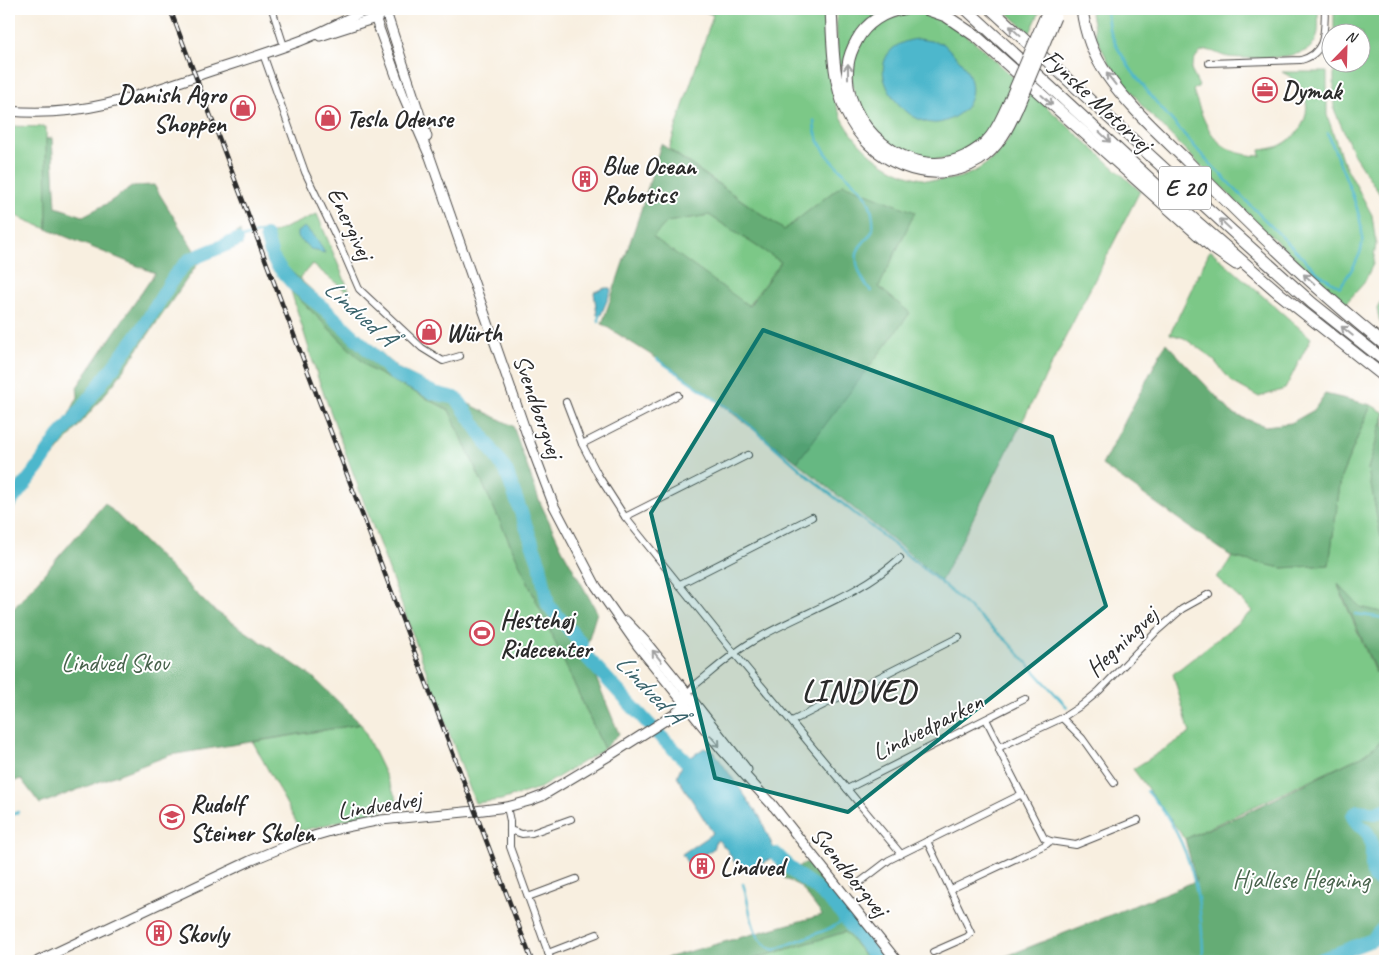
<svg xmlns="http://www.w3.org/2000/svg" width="1394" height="970" font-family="Caveat,sans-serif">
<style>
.green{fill:#7cc887;stroke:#547a59}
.forest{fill:#65ac74;stroke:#486c50;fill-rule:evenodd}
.water{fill:#4eb7cc;stroke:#3c717c}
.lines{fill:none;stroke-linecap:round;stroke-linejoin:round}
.stream{stroke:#4eb7cc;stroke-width:2.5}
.river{stroke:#4eb7cc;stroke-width:14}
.street-casing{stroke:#4a4846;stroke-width:8}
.secondary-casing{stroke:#4a4846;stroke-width:11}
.highway-casing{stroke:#4a4846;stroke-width:13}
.street{stroke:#fff;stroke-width:6}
.secondary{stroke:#fff;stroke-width:9}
.highway{stroke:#fff;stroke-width:11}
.rail-casing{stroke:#2b2b2b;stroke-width:4.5}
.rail{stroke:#fff;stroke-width:2.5;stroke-dasharray:8;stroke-linecap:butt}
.highway-bridge-casing{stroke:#4a4846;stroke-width:13;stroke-linecap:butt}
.highway-bridge{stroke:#fff;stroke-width:11}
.oneway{stroke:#a0a0a0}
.marked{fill:#0f766e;fill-opacity:0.2;stroke:#0f766e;stroke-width:4;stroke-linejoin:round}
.labels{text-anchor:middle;stroke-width:4;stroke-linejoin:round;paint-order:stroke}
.shield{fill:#fff;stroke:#6b6b6b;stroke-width:1}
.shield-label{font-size:24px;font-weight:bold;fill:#2b2b2b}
.poi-label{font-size:25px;font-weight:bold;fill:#2b2b2b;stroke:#fff;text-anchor:start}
.street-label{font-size:25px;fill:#2b2b2b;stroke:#fff}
.park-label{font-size:25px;fill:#47624b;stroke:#fff}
.water-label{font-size:26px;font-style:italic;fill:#39636b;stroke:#fff}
.district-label{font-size:30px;font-weight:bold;letter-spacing:1px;fill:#2b2b2b;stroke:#fff}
</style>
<rect width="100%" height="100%" fill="#fff"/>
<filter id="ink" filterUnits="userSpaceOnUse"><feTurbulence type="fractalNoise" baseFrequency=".02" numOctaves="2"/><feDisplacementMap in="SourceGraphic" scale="10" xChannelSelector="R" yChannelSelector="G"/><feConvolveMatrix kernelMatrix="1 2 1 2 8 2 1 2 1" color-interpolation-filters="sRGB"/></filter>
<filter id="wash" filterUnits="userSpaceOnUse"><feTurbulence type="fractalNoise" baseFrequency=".0096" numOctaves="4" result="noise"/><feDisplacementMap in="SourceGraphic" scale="20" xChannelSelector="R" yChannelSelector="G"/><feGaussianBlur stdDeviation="1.12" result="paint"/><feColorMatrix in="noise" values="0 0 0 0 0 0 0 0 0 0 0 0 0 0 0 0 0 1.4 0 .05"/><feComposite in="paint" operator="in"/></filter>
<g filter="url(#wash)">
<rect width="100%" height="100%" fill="#f8efe0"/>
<!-- green -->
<g class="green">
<path d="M699,9h128c1,32 -1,68 10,98 23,60 103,101 156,51 19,-18 27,-42 37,-66l110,99 -199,390 -37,-32 -107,-87 112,-149 -30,-26 -36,-103 -59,46 -115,-81 44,-134z"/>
<polygon points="836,9 888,9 881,12 844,65 838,66"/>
<polygon points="1003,9 1041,9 1030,33"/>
<path d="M1090,9h228c0,12 3,27 -6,37 -11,14 -66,13 -83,11 -11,-1 -19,-11 -29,-4 -6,4 -7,11 -9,17l8,16 -6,4c13,38 21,65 68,66l-1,-6c8,-1 16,-2 23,-6 31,-18 32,-56 -1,-72h45v43l15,44 30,56 4,29 -3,20 -9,19 -19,21 -84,-77 -116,-118 -36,-46 -13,-26z"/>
<polygon points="1334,9 1385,9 1385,208 1381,196 1354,155 1334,109 1334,63 1362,62 1362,32 1334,32"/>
<path d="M920,12c39,10 66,40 95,67 -8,17 -19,52 -34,63 -6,5 -28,16 -34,17 -48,7 -98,-41 -95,-88 0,-9 4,-18 8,-25 11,-24 35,-33 60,-34z"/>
<polygon points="9,126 46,127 47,229 9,213"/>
<path d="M317,214l34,81 -39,-31 -18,21c-16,-18 -21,-25 -28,-49z"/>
<polygon points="709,215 781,262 748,306 652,237 667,222"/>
<polygon points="1210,250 1311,338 1285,389 1259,397 1232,382 1211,357 1184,338 1170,334"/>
<polygon points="291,291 370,369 449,410 604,749 540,788 501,800 475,803 318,378"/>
<polygon points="1385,293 1385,326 1380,322 1377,309"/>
<polygon points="1371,405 1385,413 1368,469 1385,558 1385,613 1360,607 1338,586 1375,672 1385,673 1385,738 1364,755 1185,839 1133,769 1190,733 1173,674 1253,611 1216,577 1225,569 1232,557 1282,568 1329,565 1341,477"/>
<polygon points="361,724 400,806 301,831 253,742"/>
<polygon points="845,932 869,961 747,961"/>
</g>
<!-- forest -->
<g class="forest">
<polygon points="52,138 56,207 83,216 108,203 133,186 154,185 197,255 240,231 242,245 199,262 115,382 53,457 49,453 78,397 77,387 155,273 47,229 46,139"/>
<path d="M661,144l123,86 59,-46 72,28 -36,75 31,26 -113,149 -122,-92 -73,-46 38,-111zM709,215l72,47 -32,44 -96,-69 14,-15z"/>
<polygon points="284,265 399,369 513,426 539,500 562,549 597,612 585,651 619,734 604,749 449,410 370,369 291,291"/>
<polygon points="1166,343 1233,414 1265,426 1291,423 1314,410 1325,394 1371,405 1341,477 1329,565 1282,568 1232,557 1102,465"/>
<polygon points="1385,413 1385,558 1368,469"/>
<polygon points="105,503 211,608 313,677 361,724 170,755 40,804 21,779 9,783 9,614"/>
<polygon points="1338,584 1360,607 1385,613 1385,673 1376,672"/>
<polygon points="1385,738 1385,938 1345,958 1346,961 1101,961 1100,958 1085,961 994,961 1196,881 1185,839 1250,811 1364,755"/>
<polygon points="781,861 791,871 807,862 885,961 869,961 845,932 747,961 655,961 822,915 800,886 785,879 777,869 777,862"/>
</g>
<!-- water -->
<g class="water">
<path d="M919,39l23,4 3,2c7,8 18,17 22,26 8,15 6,32 -7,42 -8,6 -18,11 -28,10 -24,-2 -54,-34 -48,-60 4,-16 20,-23 35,-24z"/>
<polygon points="305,227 317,240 325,253 312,250 297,237 297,232"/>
<polygon points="605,288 610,288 611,291 601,315 597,315 594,292"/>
<path d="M704,748l10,4 46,65 16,37 -19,14 -17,4 -12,-21 -10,-11 -3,2 -2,7 -25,15 -6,-10 31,-21 -36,-56c4,-15 16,-21 27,-29z"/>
</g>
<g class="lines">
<!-- stream -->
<g class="stream">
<path d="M1106,9l3,20 8,18 15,24 23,30 46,53 59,61 58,58 22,14c8,-12 17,-23 21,-37 8,-31 -23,-86 -33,-117"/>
<path d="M814,121c0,20 16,39 30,52 10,11 21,16 26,32 2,7 4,16 3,23 -1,7 -6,10 -10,15 -14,14 -2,36 8,48"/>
<polyline points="237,240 260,232 265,234 266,236"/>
<polyline points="599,322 599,315"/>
<polyline points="657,359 738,415 808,476 939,581 1007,641 1067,707"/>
<polyline points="1355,614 1385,618"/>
<path d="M1147,791c43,45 56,110 56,170"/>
<polyline points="9,816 18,812"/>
<path d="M743,884c8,22 6,57 31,66l57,-22 16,-10"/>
</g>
<!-- river -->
<g class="river">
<polyline points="266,236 272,257 277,265 294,285 326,310 394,374 434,393 455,398 460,403 506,471 540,565 548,605 581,643 582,652 657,733 686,761"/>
<polyline points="9,504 36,470 59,436 71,423 144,326 175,275 189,260 237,240"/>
<path d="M1385,810l-10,3 -17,-2 -5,5c3,10 14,12 17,22 5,13 -1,27 4,40l11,5"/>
<polyline points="776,854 796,874 815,887 839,910 878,961"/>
<polyline points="1317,961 1372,940 1385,926"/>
</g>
</g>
</g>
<g filter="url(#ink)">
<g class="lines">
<defs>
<g id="street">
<polyline points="272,9 284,46"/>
<polyline points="263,54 305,172 339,243 359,289 422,348 443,361 460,356"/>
<path d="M1209,63l92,-3c26,-7 23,-29 24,-51"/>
<polyline points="566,402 582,444 598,475 625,517 735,654 901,854"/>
<polyline points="582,444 678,395"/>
<polyline points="625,517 748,455"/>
<polyline points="678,585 812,517"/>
<path d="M687,694l8,-9c19,-15 37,-32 58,-44 49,-29 104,-44 147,-83"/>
<polyline points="1062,718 1082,738 1114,783"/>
<polyline points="986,719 1000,747 1062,718 1082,705 1099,691 1157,631 1182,609 1209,594"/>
<polyline points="792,721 959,637"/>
<polyline points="1000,747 999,750 1044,838 1050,841 1076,845 1138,820"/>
<polyline points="847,789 1025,699"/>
<polyline points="507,807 510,821 510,847 551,961"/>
<polyline points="510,830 522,834 532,833 571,819"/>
<polyline points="927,841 971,933 967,937 933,952"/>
<polyline points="855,886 889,860 1022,794"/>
<polyline points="951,889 1047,844 1050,841"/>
<polyline points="528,897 576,879"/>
<polyline points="548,953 597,934"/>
</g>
<g id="secondary">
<polyline points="372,9 403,95 430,157 526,432 554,506 596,586 638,646 722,750 773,806"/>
<polyline points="385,9 427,137"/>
<polyline points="320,36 379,17"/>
<path d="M9,111c70,7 128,-14 193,-37 33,-11 66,-21 98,-33 23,-9 46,-22 69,-32"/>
<polyline points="626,621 645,641 679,683 747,770"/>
<polyline points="771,803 897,961"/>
<polyline points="38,961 252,860 300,840 341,828 381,820 475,811 507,807 529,801 542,796 612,754 675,714 682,707 687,694"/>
</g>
<g id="highway">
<path d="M831,9c2,34 1,70 15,102 22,50 84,79 133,49 19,-12 29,-32 38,-52"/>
<path d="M903,9c-18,2 -37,14 -46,31 -4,7 -8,16 -9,25 -9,59 62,120 118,91 7,-4 16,-9 21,-15 10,-10 15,-24 21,-36"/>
<polyline points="926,9 946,16 977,37 1213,248 1236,264"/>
<polyline points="966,9 1190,216 1280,294 1385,377"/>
<polyline points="991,9 1232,231 1312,303 1385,361"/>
<path d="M1082,9c3,24 11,46 25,66 22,32 53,59 81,87 62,64 127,127 197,183"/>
</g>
</defs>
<!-- street casing -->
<use href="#street" class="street-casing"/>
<!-- secondary casing -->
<use href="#secondary" class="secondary-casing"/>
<!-- highway casing -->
<use href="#highway" class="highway-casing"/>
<!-- street -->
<use href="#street" class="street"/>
<!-- secondary -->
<use href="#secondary" class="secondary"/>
<!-- highway -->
<use href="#highway" class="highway"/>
<defs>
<polyline id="rail" points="170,9 532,961"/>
</defs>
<!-- rail casing -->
<use href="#rail" class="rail-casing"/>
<!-- rail -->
<use href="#rail" class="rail"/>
<defs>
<g id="highway-bridge">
<polyline points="1008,105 1047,13"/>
<polyline points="1017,108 1055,17"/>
</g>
</defs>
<!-- highway-bridge casing -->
<use href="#highway-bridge" class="highway-bridge-casing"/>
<!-- highway-bridge -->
<use href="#highway-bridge" class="highway-bridge"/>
</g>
<!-- one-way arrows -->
<defs><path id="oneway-shaft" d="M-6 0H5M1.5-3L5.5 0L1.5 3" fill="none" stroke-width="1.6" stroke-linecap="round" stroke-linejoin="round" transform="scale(1.25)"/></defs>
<g class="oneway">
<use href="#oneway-shaft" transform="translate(1015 31) rotate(-137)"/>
<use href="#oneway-shaft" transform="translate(848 71) rotate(-90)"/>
<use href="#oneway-shaft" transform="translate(1111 79) rotate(-128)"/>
<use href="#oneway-shaft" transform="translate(1047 100) rotate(42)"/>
<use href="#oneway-shaft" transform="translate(1105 137) rotate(43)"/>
<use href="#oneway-shaft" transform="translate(1225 224) rotate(-137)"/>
<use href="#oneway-shaft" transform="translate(1309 279) rotate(-138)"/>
<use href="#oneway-shaft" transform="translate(1347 331) rotate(-141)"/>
<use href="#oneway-shaft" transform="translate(657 656) rotate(-129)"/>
<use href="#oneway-shaft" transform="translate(715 741) rotate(50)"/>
</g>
</g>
<!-- marked area -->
<path class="marked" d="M763,330l289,107 54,169 -258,206 -133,-34 -64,-265z"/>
<!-- icons -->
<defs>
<symbol id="office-ring" viewBox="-11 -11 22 22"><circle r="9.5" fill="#fff" stroke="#d1495b" stroke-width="1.5"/><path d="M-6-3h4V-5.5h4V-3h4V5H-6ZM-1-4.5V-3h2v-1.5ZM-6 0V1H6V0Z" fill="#d1495b"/></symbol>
<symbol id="shop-ring" viewBox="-11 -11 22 22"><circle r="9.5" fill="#fff" stroke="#d1495b" stroke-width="1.5"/><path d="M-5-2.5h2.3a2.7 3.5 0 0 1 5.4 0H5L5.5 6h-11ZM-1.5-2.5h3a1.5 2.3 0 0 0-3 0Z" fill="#d1495b"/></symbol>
<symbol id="building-ring" viewBox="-11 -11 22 22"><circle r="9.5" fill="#fff" stroke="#d1495b" stroke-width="1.5"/><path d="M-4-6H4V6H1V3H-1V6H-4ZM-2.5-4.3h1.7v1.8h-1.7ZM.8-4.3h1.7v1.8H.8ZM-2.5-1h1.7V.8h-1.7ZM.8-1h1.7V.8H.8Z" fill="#d1495b"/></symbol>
<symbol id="stadium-ring" viewBox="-11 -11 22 22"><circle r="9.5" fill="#fff" stroke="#d1495b" stroke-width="1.5"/><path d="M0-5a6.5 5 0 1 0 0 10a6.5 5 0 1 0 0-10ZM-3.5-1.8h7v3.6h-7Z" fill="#d1495b"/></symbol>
<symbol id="school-ring" viewBox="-11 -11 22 22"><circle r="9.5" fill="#fff" stroke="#d1495b" stroke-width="1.5"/><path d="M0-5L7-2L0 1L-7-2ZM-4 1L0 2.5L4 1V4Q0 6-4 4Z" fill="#d1495b"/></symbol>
</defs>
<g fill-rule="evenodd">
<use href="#office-ring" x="1251" y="76" width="28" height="28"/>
<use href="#shop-ring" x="229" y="94" width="28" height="28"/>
<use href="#shop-ring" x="314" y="104" width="28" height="28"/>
<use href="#building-ring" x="571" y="165" width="28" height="28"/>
<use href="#shop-ring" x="415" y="318" width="28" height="28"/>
<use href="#stadium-ring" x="468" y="619" width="28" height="28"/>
<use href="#school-ring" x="158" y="803" width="28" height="28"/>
<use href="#building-ring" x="688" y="852" width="28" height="28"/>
<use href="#building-ring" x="145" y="919" width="28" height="28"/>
</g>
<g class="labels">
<!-- shield labels -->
<rect class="shield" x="1159" y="166.5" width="52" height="43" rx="4"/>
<g class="shield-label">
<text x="1185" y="196">E 20</text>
</g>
<!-- poi labels -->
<g class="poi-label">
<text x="1282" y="99">Dymak</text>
<text x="226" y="103" text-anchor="end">Danish Agro<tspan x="226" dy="29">Shoppen</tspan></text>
<text x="346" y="127">Tesla Odense</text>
<text x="602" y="174">Blue Ocean<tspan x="602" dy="29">Robotics</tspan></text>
<text x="446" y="341">Würth</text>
<text x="500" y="628">Hestehøj<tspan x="500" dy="29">Ridecenter</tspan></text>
<text x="190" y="812">Rudolf<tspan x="190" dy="29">Steiner Skolen</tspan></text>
<text x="720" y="875">Lindved</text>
<text x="176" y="942">Skovly</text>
</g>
<!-- street labels -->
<g class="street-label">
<text transform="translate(1098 100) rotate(43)" y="9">Fynske Motorvej</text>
<text transform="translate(351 223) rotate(65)" y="9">Energivej</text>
<text transform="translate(539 406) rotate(71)" y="9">Svendborgvej</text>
<text transform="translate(1121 641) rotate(-44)" y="9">Hegningvej</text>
<text transform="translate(927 726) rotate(-27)" y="9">Lindvedparken</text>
<text transform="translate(379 804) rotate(-9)" y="9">Lindvedvej</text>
<text transform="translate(850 871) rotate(51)" y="9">Svendborgvej</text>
</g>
<!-- park labels -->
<g class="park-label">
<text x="115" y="671">Lindved Skov</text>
<text x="1301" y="888">Hjallese Hegning</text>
</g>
<!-- water labels -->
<g class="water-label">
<text transform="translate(360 312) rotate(42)" y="9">Lindved Å</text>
<text transform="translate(650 688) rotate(46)" y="9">Lindved Å</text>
</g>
<!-- district labels -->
<g class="district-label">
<text x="859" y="701">LINDVED</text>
</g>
</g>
<!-- margin -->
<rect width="1394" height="970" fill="none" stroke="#fff" stroke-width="30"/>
<!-- north arrow -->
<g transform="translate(1346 48) rotate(23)"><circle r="24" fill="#ffffff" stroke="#aaaaaa"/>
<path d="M0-4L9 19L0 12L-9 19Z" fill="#d1495b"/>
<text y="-8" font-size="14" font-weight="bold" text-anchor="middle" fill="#2b2b2b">N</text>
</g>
</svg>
